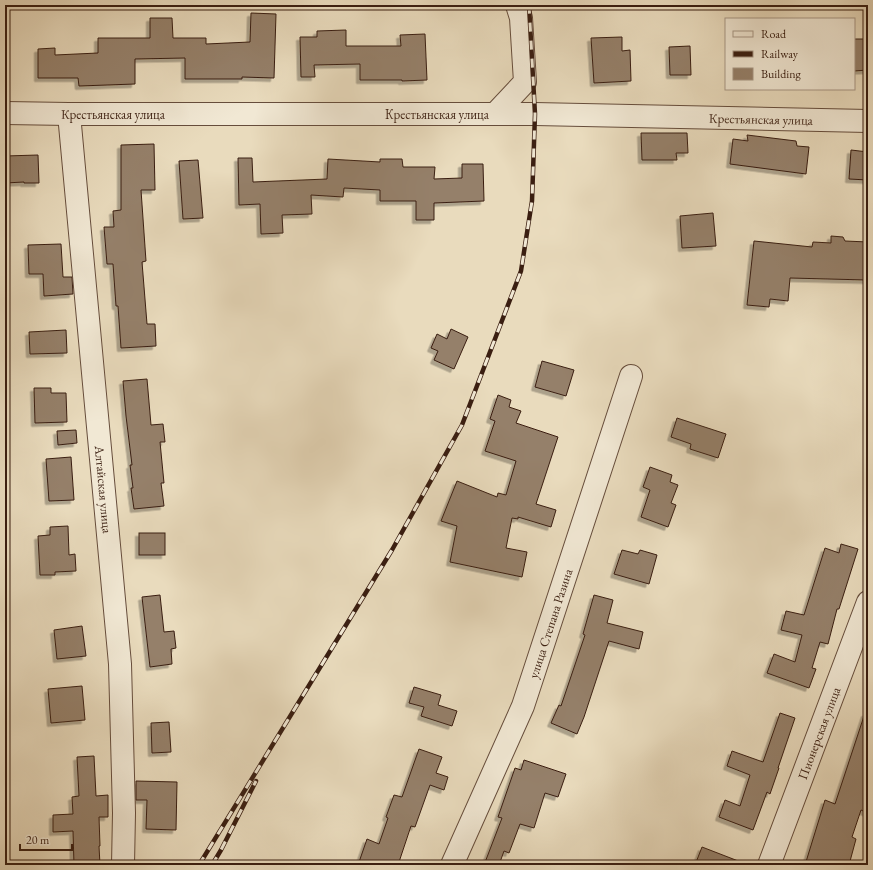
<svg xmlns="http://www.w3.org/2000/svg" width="873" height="870" font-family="'EB Garamond',serif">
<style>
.building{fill:#95806a;stroke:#3a1e11;filter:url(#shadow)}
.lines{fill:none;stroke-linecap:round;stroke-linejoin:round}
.minor-casing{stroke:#664d3c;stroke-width:24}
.minor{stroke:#f1e8d4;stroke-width:22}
.rail-casing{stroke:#3a1e11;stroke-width:4.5}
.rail{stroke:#f1e8d4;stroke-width:3;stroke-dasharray:9;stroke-linecap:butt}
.labels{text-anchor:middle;stroke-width:3.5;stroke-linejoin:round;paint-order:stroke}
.street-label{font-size:13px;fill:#3a1e11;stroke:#f1e8d4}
</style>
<defs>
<filter id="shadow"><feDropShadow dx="-3.5" dy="3.5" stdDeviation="0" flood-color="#0004"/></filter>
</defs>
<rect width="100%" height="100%" fill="#e9dbbd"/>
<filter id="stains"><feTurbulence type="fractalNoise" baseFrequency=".005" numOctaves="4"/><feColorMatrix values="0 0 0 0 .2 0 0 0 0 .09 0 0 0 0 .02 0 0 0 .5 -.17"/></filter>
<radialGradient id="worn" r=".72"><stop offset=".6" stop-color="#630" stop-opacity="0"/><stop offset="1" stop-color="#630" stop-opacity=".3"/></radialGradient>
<!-- building -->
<g class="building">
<polygon points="251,13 276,14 274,78 242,77 242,79 185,79 185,58 135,59 135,84 79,86 78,78 38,78 38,49 55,48 55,55 98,53 98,38 150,38 150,18 172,18 173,38 206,38 206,44 250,42"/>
<polygon points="346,30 346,46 401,46 400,35 425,34 427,80 402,81 402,80 360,80 360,64 314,65 315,77 301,77 300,37 317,37 317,31"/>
<polygon points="622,37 622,51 630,50 631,81 594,83 591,38"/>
<polygon points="854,39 868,39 868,70 854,71"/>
<polygon points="690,46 691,75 670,75 669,47"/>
<polygon points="641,133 687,133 688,153 676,153 677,160 642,160"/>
<polygon points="747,135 796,141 797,146 809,147 806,174 730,164 733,139 748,141"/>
<polygon points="154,144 155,190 141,190 146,261 142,262 147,324 155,324 156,346 121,348 118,306 116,306 113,264 107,264 104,227 114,227 113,211 121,210 121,145"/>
<polygon points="851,150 868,152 868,180 849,179"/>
<polygon points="38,155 39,183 24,183 24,182 5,183 5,156"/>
<polygon points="238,158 252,158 253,182 327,179 328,159 380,162 380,159 402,159 403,167 435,167 434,179 462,178 462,164 483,164 484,201 434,203 434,220 416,220 416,201 380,201 380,190 344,188 343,197 311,195 312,214 282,215 283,233 261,234 260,204 239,205"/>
<polygon points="198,160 203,218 183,219 179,161"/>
<polygon points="713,213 716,246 682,248 680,216"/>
<polygon points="831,236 843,237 845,241 868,242 867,280 790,278 788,301 770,299 769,307 747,305 754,241 812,247 813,242 831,243"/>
<polygon points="61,244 63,277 72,277 73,294 44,296 43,274 29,274 28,245"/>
<polygon points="451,329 468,337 454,369 434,360 438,351 431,348 437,334 447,339"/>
<polygon points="66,330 67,353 30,354 29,332"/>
<polygon points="542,361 574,370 566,396 535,387"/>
<polygon points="147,379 151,425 163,424 165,442 160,442 164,483 161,483 164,506 134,509 131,488 133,488 130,465 132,465 126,416 123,381"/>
<polygon points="34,388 51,388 51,393 66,393 67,422 35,423"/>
<polygon points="498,395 511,400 509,407 521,411 516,423 558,437 536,504 556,510 551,527 518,517 518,519 512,518 506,548 527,552 522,577 450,562 457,526 441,521 457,481 497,497 498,493 506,495 516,461 485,451 495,421 490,419"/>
<polygon points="677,418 726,434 718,458 690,449 691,444 671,437"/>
<polygon points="76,430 77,443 58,445 57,431"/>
<polygon points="71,457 74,500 49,501 46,459"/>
<polygon points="650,467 672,475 670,482 678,485 671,503 676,505 668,527 641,517 650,490 643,487"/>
<polygon points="68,526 69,555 75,554 76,571 55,572 55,575 40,575 38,536 50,535 50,527"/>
<rect x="139" y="533" width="26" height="22"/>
<polygon points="841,544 858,549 839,609 837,609 828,644 820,642 812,668 816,669 809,688 767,673 774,654 795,662 802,635 781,630 786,611 804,615 825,548 839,553"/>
<polygon points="622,550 638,554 640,550 657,555 649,584 614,574"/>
<polygon points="160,595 164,632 174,631 176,648 171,649 172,664 150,667 142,597"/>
<polygon points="594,595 613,600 607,623 643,632 639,649 609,641 584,717 577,734 551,723 559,705 561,706 585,635 583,634"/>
<polygon points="82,626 86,656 57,659 54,630"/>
<polygon points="82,686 85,720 51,723 48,689"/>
<polygon points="414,687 441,695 438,705 457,711 452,726 421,716 424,707 409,703"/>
<polygon points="780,713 795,718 778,768 779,768 770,794 767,792 753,830 719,817 725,800 740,806 750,775 727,766 732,751 763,762"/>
<polygon points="865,713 868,713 868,813 861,810 852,837 856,839 849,865 805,865 825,800 835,804"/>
<polygon points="169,722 171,752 152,753 151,723"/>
<polygon points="419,749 442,757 436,773 448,777 444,790 430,785 415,827 411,826 398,865 358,865 367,839 379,844 388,818 386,817 394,795 402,797"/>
<polygon points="94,756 96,796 108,795 108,817 99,817 100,846 99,846 100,865 74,865 73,831 53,832 53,815 73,814 72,797 79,796 77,757"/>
<polygon points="524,760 566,774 558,797 545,793 534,828 520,824 509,853 504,851 499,865 484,865 502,818 498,817 515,768 521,770"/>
<polygon points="136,781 177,782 176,830 146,829 147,800 136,800"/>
<polygon points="702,847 746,864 746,865 695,865"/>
</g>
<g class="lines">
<defs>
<g id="minor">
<path id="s1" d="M5,113l64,1h466l333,7"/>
<path id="s2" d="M69,114l51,550 4,149 -1,52"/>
<polyline points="495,114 525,82 521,18 517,5"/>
<path id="s3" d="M452,865l71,-159 108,-330"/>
<path id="s4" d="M769,865l99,-263"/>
</g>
</defs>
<!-- minor casing -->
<use href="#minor" class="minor-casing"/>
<!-- minor -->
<use href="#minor" class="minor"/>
<defs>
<g id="rail">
<polyline points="199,865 392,550 462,425 521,271 532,201 535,114 529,5"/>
<polyline points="212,865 221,850 256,781"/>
</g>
</defs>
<!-- rail casing -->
<use href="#rail" class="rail-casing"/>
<!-- rail -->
<use href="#rail" class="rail"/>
</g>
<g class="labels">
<!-- street labels -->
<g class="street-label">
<text dy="5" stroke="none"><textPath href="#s1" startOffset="108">Крестьянская улица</textPath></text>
<text dy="5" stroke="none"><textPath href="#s1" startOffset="432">Крестьянская улица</textPath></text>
<text dy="5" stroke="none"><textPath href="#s1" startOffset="756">Крестьянская улица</textPath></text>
<text dy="5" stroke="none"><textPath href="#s2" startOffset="377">Алтайская улица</textPath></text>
<text dy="5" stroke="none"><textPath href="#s3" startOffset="261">улица Степана Разина</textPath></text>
<text dy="5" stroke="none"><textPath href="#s4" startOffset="141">Пионерская улица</textPath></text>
</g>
</g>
<!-- margin -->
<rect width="873" height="870" fill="none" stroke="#e9dbbd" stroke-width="20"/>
<rect x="6" y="6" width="861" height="858" fill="none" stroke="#3a1e11" stroke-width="2"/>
<rect x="10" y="10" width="853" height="850" fill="none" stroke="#3a1e11"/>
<!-- legend -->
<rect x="725" y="18" width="130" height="72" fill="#f1e8d4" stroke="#a89786"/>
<rect x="733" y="31" width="20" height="6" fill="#f1e8d4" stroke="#a89786"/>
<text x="761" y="38" font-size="12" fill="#3a1e11">Road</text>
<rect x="733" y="51" width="20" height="6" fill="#3a1e11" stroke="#a89786"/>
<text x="761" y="58" font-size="12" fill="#3a1e11">Railway</text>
<rect x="733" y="68" width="20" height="12" fill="#95806a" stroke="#a89786"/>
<text x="761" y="78" font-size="12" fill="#3a1e11">Building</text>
<!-- scale -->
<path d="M20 844v6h52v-6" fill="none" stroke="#3a1e11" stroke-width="2"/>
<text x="26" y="844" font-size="12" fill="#3a1e11" stroke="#f1e8d4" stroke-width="3" paint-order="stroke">20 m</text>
<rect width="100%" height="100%" filter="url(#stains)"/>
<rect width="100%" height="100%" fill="url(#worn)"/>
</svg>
